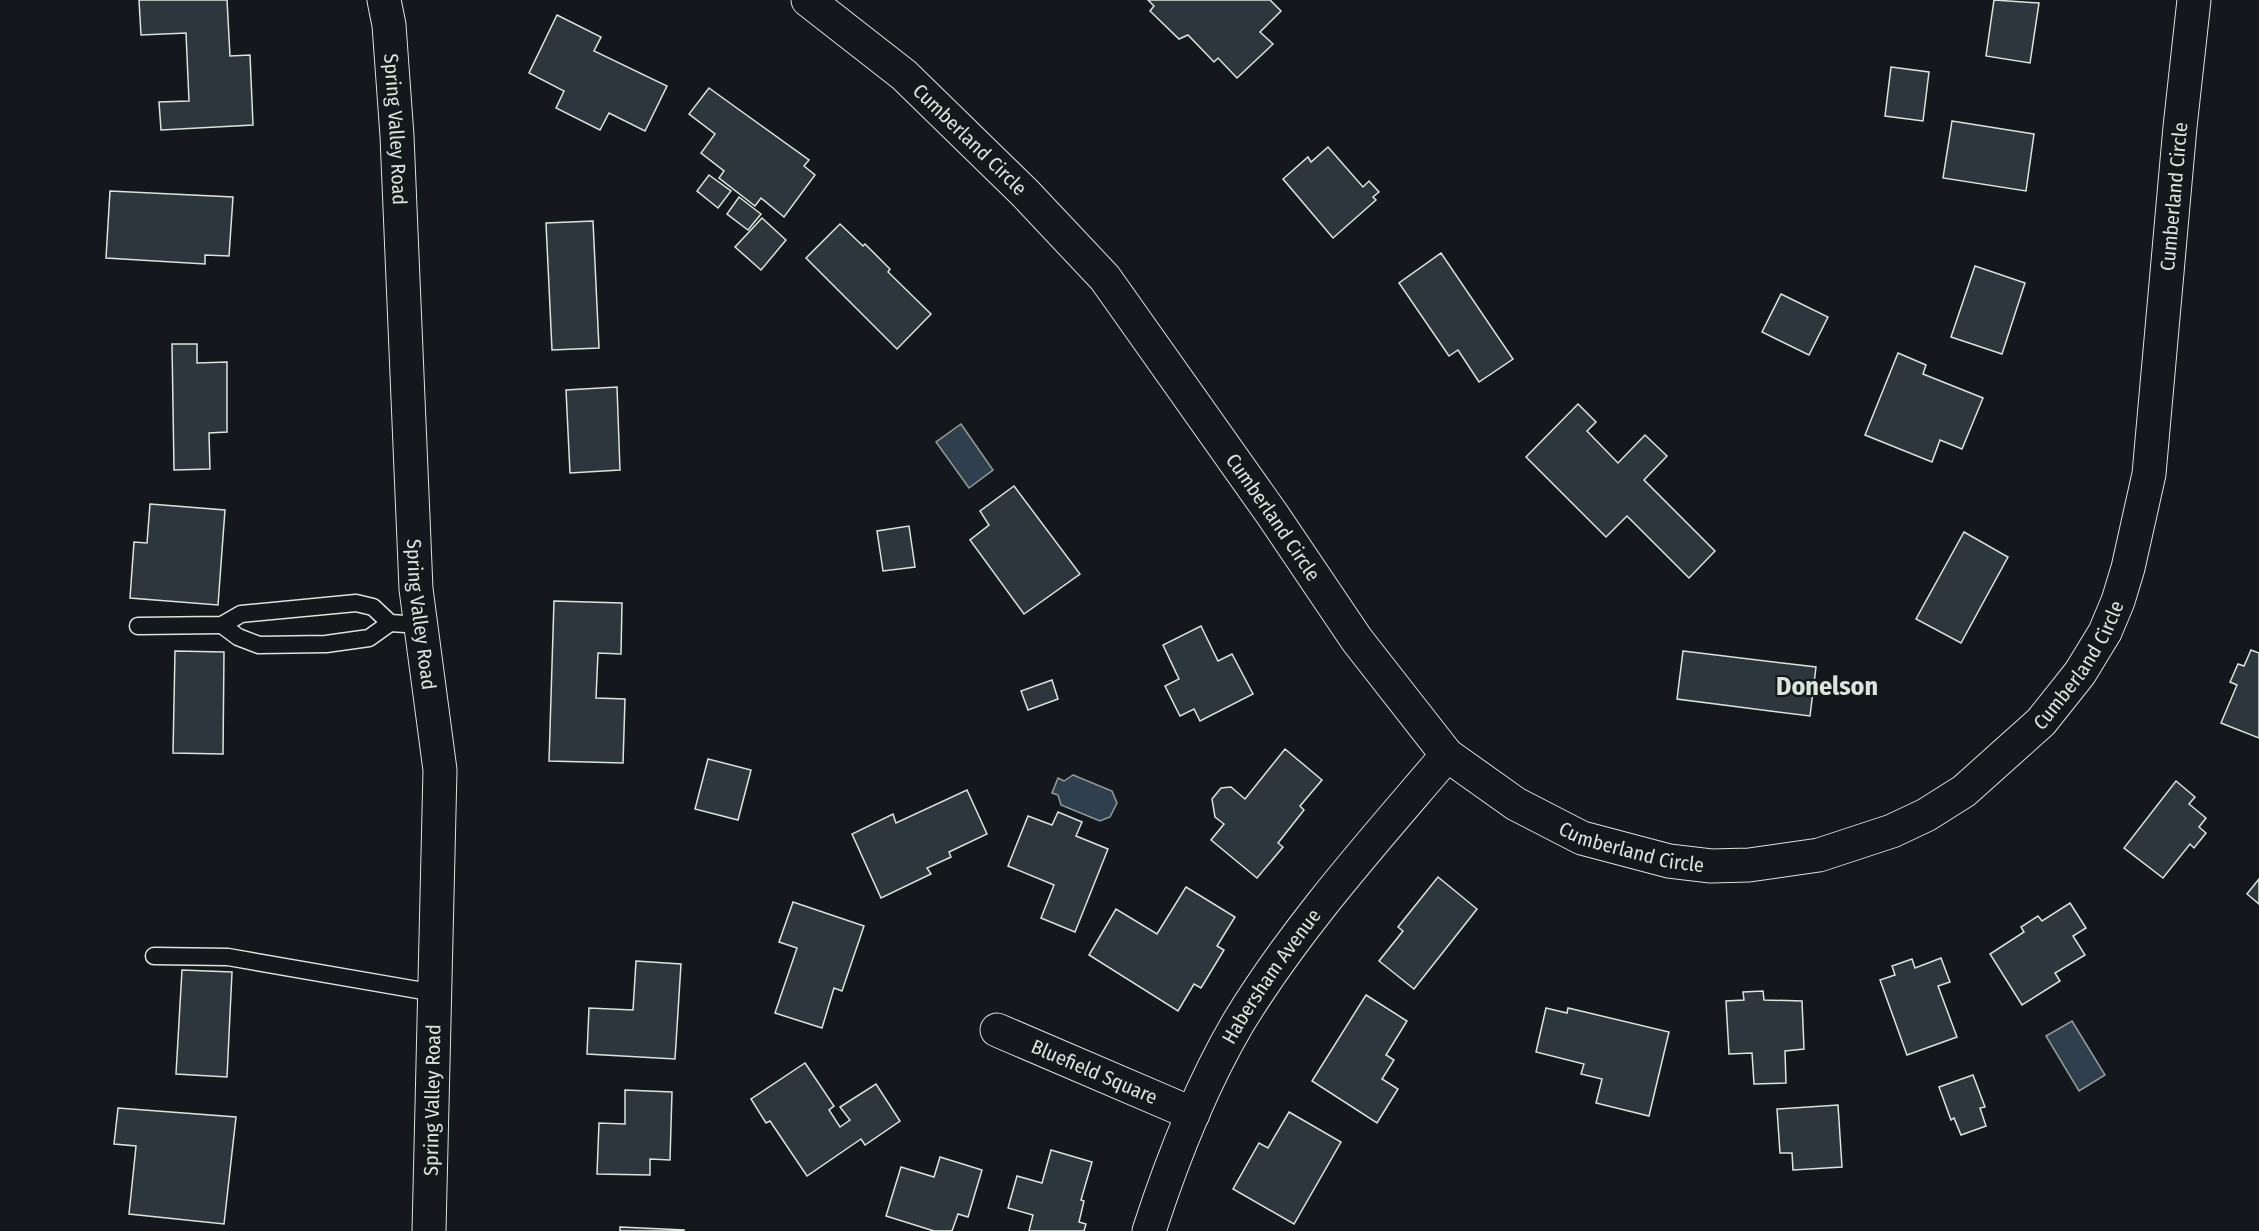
<svg xmlns="http://www.w3.org/2000/svg" width="2259" height="1231" font-family="'Fira Sans Condensed',sans-serif">
<style>
.water{fill:#2f3f4d;stroke:#939e99;stroke-width:1.5}
.building{fill:#2c363c;stroke:#d8e6dc;stroke-width:1.5}
.lines{fill:none;stroke-linecap:round;stroke-linejoin:round}
.lane-casing{stroke:#d8e6dc;stroke-width:19}
.street-casing{stroke:#d8e6dc;stroke-width:35}
.lane{stroke:#14181c;stroke-width:16}
.street{stroke:#14181c;stroke-width:33}
.labels{text-anchor:middle;stroke-width:4.5;stroke-linejoin:round;paint-order:stroke}
.street-label{font-size:20px;fill:#d8e6dc;stroke:#14181c}
.district-label{font-size:26px;font-weight:bold;fill:#d8e6dc;stroke:#14181c}
</style>
<rect width="100%" height="100%" fill="#14181c"/>
<!-- water -->
<g class="water">
<polygon points="961,424 993,470 969,488 936,442"/>
<polygon points="1073,775 1112,791 1117,803 1110,817 1100,821 1061,805 1058,795 1052,793 1058,778 1064,781"/>
<polygon points="2072,1021 2105,1075 2079,1091 2046,1036"/>
</g>
<!-- building -->
<g class="building">
<polygon points="139,0 227,0 230,56 250,55 253,125 161,130 159,102 189,101 186,33 141,35"/>
<polygon points="1148,0 1270,0 1281,11 1260,32 1273,44 1237,78 1218,58 1214,62 1188,35 1179,39 1150,11 1154,6"/>
<polygon points="1994,0 2039,3 2030,63 1986,56"/>
<polygon points="557,15 601,37 594,51 667,86 645,131 609,113 600,130 556,108 564,91 529,73"/>
<polygon points="1891,67 1929,72 1923,121 1885,116"/>
<polygon points="709,88 809,160 804,166 815,175 784,217 761,198 755,206 719,178 724,171 701,153 715,134 689,114"/>
<polygon points="1952,121 2034,134 2026,191 1943,178"/>
<polygon points="1328,147 1363,187 1369,181 1379,192 1373,197 1376,200 1333,238 1283,179 1308,157 1311,162"/>
<polygon points="709,175 731,191 718,208 697,191"/>
<polygon points="110,191 233,197 229,256 205,255 205,264 106,258"/>
<polygon points="739,197 761,214 748,230 727,214"/>
<polygon points="762,218 786,240 761,270 735,247"/>
<polygon points="593,221 599,348 552,350 546,223"/>
<polygon points="840,224 863,246 865,244 890,269 888,272 931,314 897,349 806,258"/>
<polygon points="1441,253 1513,359 1479,382 1458,350 1449,356 1399,283"/>
<polygon points="1975,266 2025,283 2002,354 1951,337"/>
<polygon points="1781,294 1828,317 1809,355 1762,332"/>
<polygon points="172,344 197,344 197,363 227,362 227,432 209,433 210,469 174,470"/>
<polygon points="1898,353 1926,365 1923,374 1983,398 1962,449 1940,440 1932,462 1865,435"/>
<polygon points="617,387 620,470 570,473 566,390"/>
<polygon points="1578,404 1596,422 1587,431 1618,463 1645,435 1667,456 1644,480 1715,551 1689,578 1627,516 1606,537 1526,457"/>
<polygon points="1014,486 1080,574 1024,614 970,540 989,525 980,511"/>
<polygon points="150,504 225,510 218,605 130,598 134,542 147,543"/>
<polygon points="909,526 915,567 883,571 877,531"/>
<polygon points="1964,532 2008,557 1961,643 1916,619"/>
<polygon points="554,601 622,603 621,654 598,653 596,698 625,699 623,763 549,761"/>
<polygon points="1201,626 1218,661 1232,654 1253,694 1200,721 1194,709 1180,716 1165,686 1179,679 1163,645"/>
<polygon points="2251,650 2259,653 2259,738 2221,723 2237,685 2230,682 2238,664 2244,666"/>
<polygon points="175,651 224,652 223,754 173,753"/>
<polygon points="1683,651 1816,667 1810,716 1677,699"/>
<polygon points="1052,680 1058,699 1028,710 1021,691"/>
<polygon points="1285,749 1322,780 1300,806 1304,810 1278,843 1283,847 1257,878 1211,840 1224,824 1215,817 1212,799 1221,788 1231,787 1245,799"/>
<polygon points="708,759 751,770 738,820 695,809"/>
<polygon points="2176,781 2195,797 2189,804 2206,818 2199,827 2206,833 2194,848 2190,844 2163,878 2124,848"/>
<polygon points="967,790 987,834 949,852 951,857 927,868 931,874 881,898 852,834 893,814 896,823"/>
<polygon points="1058,812 1082,822 1076,836 1108,849 1075,932 1041,918 1054,885 1008,866 1028,816 1052,825"/>
<polygon points="1438,877 1477,909 1414,989 1379,961 1403,931 1398,927"/>
<polygon points="2259,879 2259,904 2247,894"/>
<polygon points="1186,887 1235,917 1217,946 1224,950 1201,988 1194,984 1178,1011 1089,955 1116,909 1157,934"/>
<polygon points="793,902 864,926 842,991 834,988 822,1028 775,1013 797,948 779,942"/>
<polygon points="2070,903 2086,928 2073,936 2085,955 2055,973 2060,981 2022,1005 1990,954 2024,932 2021,927 2038,916 2042,921"/>
<polygon points="1941,958 1950,982 1938,986 1957,1037 1907,1055 1880,980 1895,975 1892,966 1912,959 1915,968"/>
<polygon points="636,961 681,964 675,1059 587,1054 589,1008 633,1010"/>
<polygon points="182,970 232,972 227,1077 176,1074"/>
<polygon points="1763,991 1764,1000 1802,1001 1804,1049 1785,1051 1786,1083 1754,1084 1752,1053 1729,1054 1726,1001 1744,1000 1743,992"/>
<polygon points="1366,995 1407,1021 1386,1055 1394,1060 1382,1079 1398,1089 1377,1123 1312,1081"/>
<polygon points="1546,1008 1567,1013 1568,1008 1669,1032 1649,1116 1596,1103 1602,1079 1581,1074 1584,1064 1536,1052"/>
<polygon points="805,1063 834,1106 829,1110 840,1127 850,1120 840,1107 876,1084 900,1121 865,1145 861,1139 807,1176 770,1121 766,1123 751,1099"/>
<polygon points="1973,1075 1985,1107 1980,1108 1986,1126 1961,1135 1954,1118 1951,1120 1939,1087"/>
<polygon points="625,1090 672,1092 670,1160 650,1159 650,1175 597,1174 599,1123 625,1124"/>
<polygon points="1838,1105 1842,1167 1793,1170 1792,1153 1780,1153 1777,1109"/>
<polygon points="118,1108 236,1117 224,1224 129,1214 136,1146 114,1144"/>
<polygon points="1289,1112 1341,1142 1294,1224 1233,1189 1259,1143 1268,1148"/>
<polygon points="1051,1150 1092,1162 1081,1200 1084,1201 1079,1222 1086,1224 1084,1231 1029,1231 1033,1215 1008,1208 1017,1176 1042,1183"/>
<polygon points="940,1157 982,1170 968,1217 958,1214 952,1231 934,1231 886,1216 901,1167 934,1177"/>
<polygon points="620,1227 684,1230 684,1231 620,1231"/>
</g>
<g class="lines">
<defs>
<g id="lane">
<polyline points="222,625 238,637 259,645 326,644 369,638 390,623"/>
<polyline points="138,626 222,625 241,614 356,603 373,607 390,623 421,625"/>
<polyline points="154,956 228,957 435,993"/>
</g>
<g id="street">
<path id="s1" d="M384,0l5,25 8,111 19,453 24,181 -11,461"/>
<path id="s2" d="M808,0l96,75 121,118 80,85 167,236 85,126 90,115 69,49 66,34 87,23 42,5 38,-1 70,-10 73,-24 34,-16 38,-24 77,-69 39,-49 25,-41 13,-31 10,-33 21,-94 31,-347 14,-127"/>
<path id="s3" d="M997,1030l196,84"/>
<path id="s4" d="M1149,1231c23,-71 51,-143 89,-208 59,-97 136,-182 209,-268"/>
</g>
</defs>
<!-- lane casing -->
<use href="#lane" class="lane-casing"/>
<!-- street casing -->
<use href="#street" class="street-casing"/>
<!-- lane -->
<use href="#lane" class="lane"/>
<!-- street -->
<use href="#street" class="street"/>
</g>
<g class="labels">
<!-- street labels -->
<g class="street-label">
<text dy="7" stroke="none"><textPath href="#s1" startOffset="130">Spring Valley Road</textPath></text>
<text dy="7" stroke="none"><textPath href="#s2" startOffset="214">Cumberland Circle</textPath></text>
<text dy="7" stroke="none"><textPath href="#s2" startOffset="2211">Cumberland Circle</textPath></text>
<text dy="7" stroke="none"><textPath href="#s2" startOffset="700">Cumberland Circle</textPath></text>
<text dy="7" stroke="none"><textPath href="#s1" startOffset="616">Spring Valley Road</textPath></text>
<text dy="7" stroke="none"><textPath href="#s2" startOffset="1726">Cumberland Circle</textPath></text>
<text dy="7" stroke="none"><textPath href="#s2" startOffset="1204">Cumberland Circle</textPath></text>
<text dy="7" stroke="none"><textPath href="#s4" startOffset="284">Habersham Avenue</textPath></text>
<text dy="7" stroke="none"><textPath href="#s3" startOffset="106">Bluefield Square</textPath></text>
<text transform="translate(432 1100) rotate(-89)" y="7">Spring Valley Road</text>
</g>
<!-- district labels -->
<g class="district-label">
<text x="1827" y="695">Donelson</text>
</g>
</g>
</svg>
